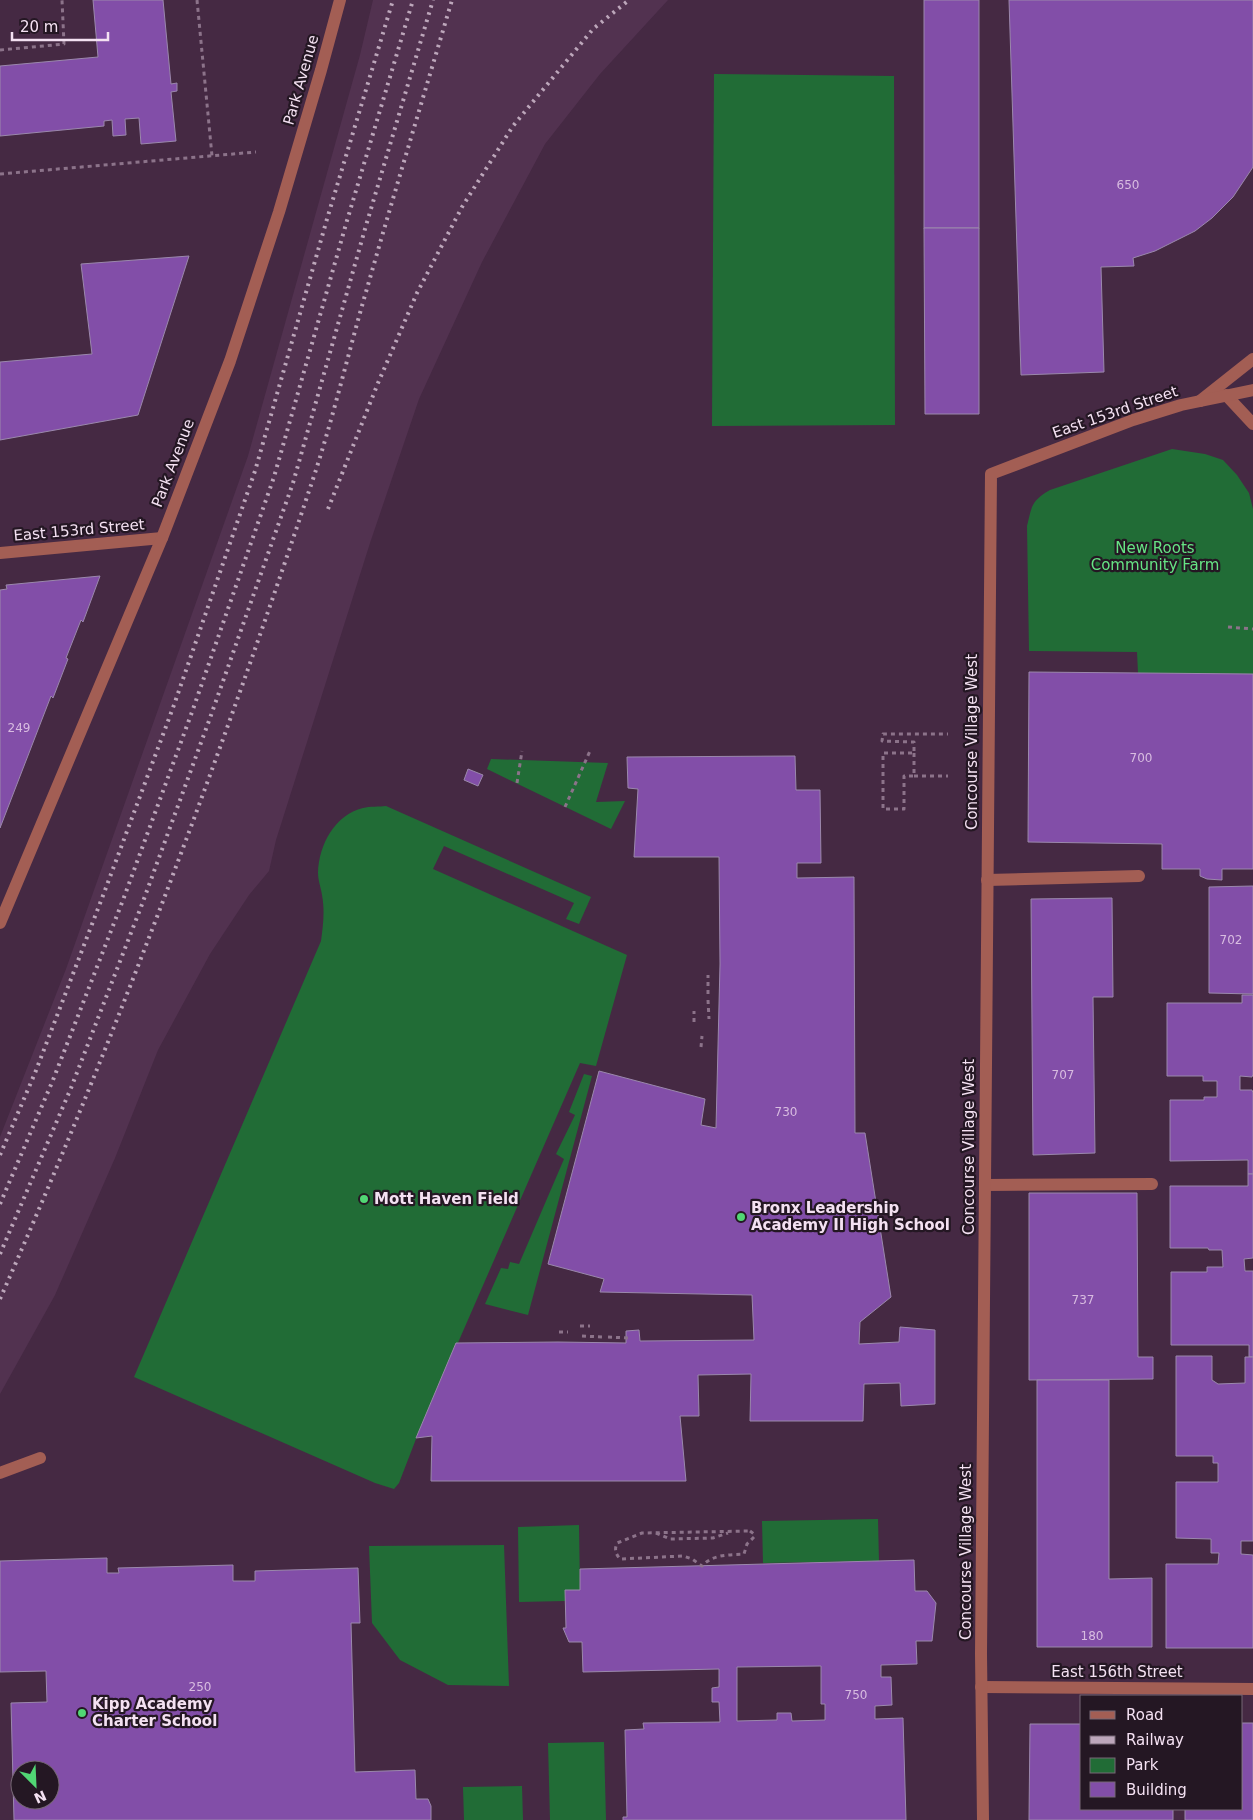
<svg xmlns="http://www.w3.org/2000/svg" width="1253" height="1820" font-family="'DejaVu Sans',sans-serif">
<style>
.built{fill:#523250}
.green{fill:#216c36}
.building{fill:#824ea8;stroke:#9b88ac;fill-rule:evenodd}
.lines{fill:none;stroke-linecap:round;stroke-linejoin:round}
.path{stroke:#8c738a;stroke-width:3;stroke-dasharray:4 4;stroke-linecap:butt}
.service{stroke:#a35e54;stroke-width:12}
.minor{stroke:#a35e54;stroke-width:12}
.rail{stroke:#bda7bb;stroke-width:4;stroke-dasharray:2.5 5;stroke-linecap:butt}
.poi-dot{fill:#51d674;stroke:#241723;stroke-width:2}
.labels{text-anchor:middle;stroke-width:4.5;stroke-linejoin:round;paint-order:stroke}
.number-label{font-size:12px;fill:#d8bce0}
.street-label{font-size:15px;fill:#f4e1f2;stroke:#241723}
.park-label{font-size:15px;fill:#66e484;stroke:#241723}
.poi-label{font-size:15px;font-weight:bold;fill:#f4e1f2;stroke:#241723;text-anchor:start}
</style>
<rect width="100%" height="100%" fill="#452943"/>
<!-- built -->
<polygon class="built" points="373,0 668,0 600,74 545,144 482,262 419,399 370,543 276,840 269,871 249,895 210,954 158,1050 115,1158 55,1295 0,1394 0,1137 66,969 248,456 360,55"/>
<!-- green -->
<g class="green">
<polygon points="714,74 894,76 895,425 712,426"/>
<path d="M1172,449l33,5 18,6 14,15 12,18 4,16v165l-115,-1 -1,-21 -108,-1 -2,-125c5,-20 4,-25 23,-36z"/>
<polygon points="491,759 608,763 596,802 625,801 611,829 487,769"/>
<path d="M386,806l205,91 -12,27 -13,-5 8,-16 -130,-57 -11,23 194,86 -31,111 -16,-3 -164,376 -17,44 -5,6 -19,-6 -241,-106 187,-436c2,-15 4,-30 1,-46 -1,-7 -4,-15 -4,-22 1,-29 17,-58 45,-65 7,-2 16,-1 23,-2z"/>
<polygon points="584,1074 592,1076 528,1315 485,1304 501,1268 508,1269 510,1262 519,1264 564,1159 556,1154 575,1115 569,1112"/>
<polygon points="878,1519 879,1561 763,1563 762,1521"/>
<polygon points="579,1525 580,1590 565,1590 565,1601 519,1602 518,1527"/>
<polygon points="504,1545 509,1686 448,1685 400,1660 372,1623 369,1546"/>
<polygon points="604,1742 606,1820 550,1820 548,1743"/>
<polygon points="522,1786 523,1820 464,1820 463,1787"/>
</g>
<!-- building -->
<g class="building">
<polygon points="93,0 163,0 171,84 177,83 177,91 171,92 176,141 141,144 139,118 125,119 126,135 113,136 112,120 104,121 104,126 0,136 0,66 98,57"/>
<rect x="924" y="0" width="55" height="228"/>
<polygon points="1009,0 1253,0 1253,167 1233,197 1212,218 1195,231 1155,251 1133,258 1134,266 1101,267 1104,372 1021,375"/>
<polygon points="924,228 979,228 979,414 925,414"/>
<polygon points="189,256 138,415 0,440 0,362 92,354 81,264"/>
<polygon points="100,576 83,622 81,620 66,658 68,659 53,698 51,696 0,828 0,590 7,589 6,585"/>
<polygon points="1029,672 1253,674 1253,869 1222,869 1222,880 1207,879 1200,876 1200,869 1162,869 1162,844 1028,842"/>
<polygon points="795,756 796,790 820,790 821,863 797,863 797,878 854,877 855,1133 865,1133 891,1297 860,1322 859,1344 899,1342 900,1327 935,1330 935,1404 901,1406 900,1383 864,1384 863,1421 750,1421 751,1374 698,1375 699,1416 680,1416 686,1481 431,1481 432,1436 416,1438 456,1343 558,1342 626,1343 626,1331 639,1330 640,1341 754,1340 752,1295 600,1292 604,1279 548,1264 599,1071 705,1099 701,1125 716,1128 720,964 719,857 634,857 638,789 628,788 627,757"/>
<polygon points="468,769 483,775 478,786 464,780"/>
<polygon points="1253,886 1253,994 1209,993 1209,887"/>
<polygon points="1112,898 1113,997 1093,997 1095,1153 1033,1155 1031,899"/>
<polygon points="1242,995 1253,995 1253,1074 1252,1077 1240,1076 1240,1090 1252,1090 1253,1093 1253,1174 1248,1174 1248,1160 1170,1161 1170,1100 1204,1100 1204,1097 1217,1097 1217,1081 1203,1081 1203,1076 1167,1076 1167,1003 1242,1003"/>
<polygon points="1248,1174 1253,1174 1253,1258 1244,1259 1245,1271 1253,1271 1253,1357 1249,1357 1249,1345 1171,1345 1171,1272 1207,1272 1207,1267 1223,1267 1222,1250 1209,1250 1208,1248 1170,1248 1170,1186 1248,1186"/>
<polygon points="1029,1193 1137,1193 1138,1357 1153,1357 1153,1379 1029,1380"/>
<polygon points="1176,1356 1212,1356 1212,1380 1218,1384 1245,1383 1245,1357 1253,1357 1253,1541 1241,1541 1241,1554 1253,1555 1253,1648 1166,1648 1166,1564 1218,1564 1219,1553 1211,1553 1211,1539 1176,1538 1176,1482 1218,1482 1218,1463 1213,1463 1213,1456 1176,1456"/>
<polygon points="1037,1380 1109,1380 1109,1579 1152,1578 1152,1647 1037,1647"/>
<path d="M107,1558v15h12l-1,-5 115,-3v16h22v-10l103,-3 2,55h-9l4,149 60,-2 1,29h12l3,7v14h-417l-3,-117 36,-1 -1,-31 -46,1v-111zM20,1770h30v30h-30z"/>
<path d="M914,1560l1,31h12l9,12 -4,38h-16l1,23 -36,1v12h10l1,28 -17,1v13l28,-1 3,102h-283v-3h4l-2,-87 19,-1 -1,-6 77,-1 -1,-20h-7v-14l7,-1v-18l-136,3 -1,-30h-13l-6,-14h3l-1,-38h15v-21zM821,1666v38h4v16l-33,1 -1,-8h-14v7l-40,1v-54z"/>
<polygon points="1242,1723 1253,1723 1253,1820 1185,1820 1185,1809 1242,1809"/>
<polygon points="1030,1724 1082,1724 1082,1809 1173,1809 1173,1820 1029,1820"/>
</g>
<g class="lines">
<!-- path -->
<g class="path">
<polyline points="197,0 212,156"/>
<polyline points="0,50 64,44 62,0"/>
<polyline points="0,174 256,152"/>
<polyline points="1228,627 1253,629"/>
<polyline points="914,753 914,776 904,776 904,809 883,809 883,753 914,753 914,742 882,741 883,734 948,734"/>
<polyline points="914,776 948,776"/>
<polyline points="517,783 522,751"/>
<polyline points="565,807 590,751"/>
<polyline points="708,994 708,975"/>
<polyline points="708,1000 709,1019"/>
<polyline points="694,1022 694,1011"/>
<polyline points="701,1047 702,1036"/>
<polyline points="580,1326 590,1326"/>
<polyline points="559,1332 568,1332"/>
<polyline points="582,1336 602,1337"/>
<polyline points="608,1337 628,1338"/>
<path d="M750,1531l4,3v3l-7,7 -3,10c-15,1 -31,0 -42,12l-10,-7 -9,-3 -63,3c-4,-5 -6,-9 -3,-16l25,-10z"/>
<polyline points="656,1533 670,1539 713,1538 728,1533"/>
</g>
<!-- service -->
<g class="service">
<polyline points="1226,395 1253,424"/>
<polyline points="1200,401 1253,359"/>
<polyline points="987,880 1139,876"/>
<polyline points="985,1185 1152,1184"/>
<polyline points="0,1473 40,1458"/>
</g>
<!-- minor -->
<g class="minor">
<polyline points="0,553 162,538"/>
<polyline points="0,923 162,538 230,361 279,212 321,70 340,0"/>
<polyline points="981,1687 1253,1689"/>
<polyline points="983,1820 981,1654 991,474 1133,420 1181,405 1253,390"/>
</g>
<!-- rail -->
<g class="rail">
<polyline points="328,509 378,383 417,293 462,207 513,126 593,29 629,0"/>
<polyline points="0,1155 35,1073 104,893 174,705 255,471 327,219 393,0"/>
<polyline points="0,1204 53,1080 123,900 192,712 274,477 346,224 413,0"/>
<polyline points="0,1254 71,1088 141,907 210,718 293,483 365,229 433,0"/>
<path d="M0,1299c116,-263 218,-535 309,-808 23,-67 39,-138 59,-206 27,-95 56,-190 84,-285"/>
</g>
</g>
<!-- markers -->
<g class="poi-dot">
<circle cx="364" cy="1199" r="5"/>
<circle cx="741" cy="1217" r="5"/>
<circle cx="82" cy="1713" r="5"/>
</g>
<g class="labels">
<!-- number labels -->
<g class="number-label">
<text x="1128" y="189">650</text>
<text x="19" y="732">249</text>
<text x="1141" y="762">700</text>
<text x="1231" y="944">702</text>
<text x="1063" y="1079">707</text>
<text x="786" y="1116">730</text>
<text x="1083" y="1304">737</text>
<text x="1092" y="1640">180</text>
<text x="200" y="1691">250</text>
<text x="856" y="1699">750</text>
</g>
<!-- street labels -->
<g class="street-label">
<text transform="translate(301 80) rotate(-74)" y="5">Park Avenue</text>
<text transform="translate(1115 412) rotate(-19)" y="5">East 153rd Street</text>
<text transform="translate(173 463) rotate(-69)" y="5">Park Avenue</text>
<text transform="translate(79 530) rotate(-5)" y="5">East 153rd Street</text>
<text transform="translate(972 742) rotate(-90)" y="5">Concourse Village West</text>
<text transform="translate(969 1147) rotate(-90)" y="5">Concourse Village West</text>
<text transform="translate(966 1552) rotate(-90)" y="5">Concourse Village West</text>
<text x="1117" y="1677">East 156th Street</text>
</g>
<!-- park labels -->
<g class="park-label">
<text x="1155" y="553">New Roots<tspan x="1155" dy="17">Community Farm</tspan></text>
</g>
<!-- poi labels -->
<g class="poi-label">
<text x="374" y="1204">Mott Haven Field</text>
<text x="751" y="1213">Bronx Leadership<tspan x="751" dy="17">Academy II High School</tspan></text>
<text x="92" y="1709">Kipp Academy<tspan x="92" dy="17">Charter School</tspan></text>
</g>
</g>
<!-- legend -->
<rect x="1080" y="1695" width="162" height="115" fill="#241723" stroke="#776876"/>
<rect x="1090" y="1711" width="25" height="8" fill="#a35e54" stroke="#776876"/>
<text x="1126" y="1720" font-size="15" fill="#f4e1f2">Road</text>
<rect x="1090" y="1736" width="25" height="8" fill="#bda7bb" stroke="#776876"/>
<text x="1126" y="1745" font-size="15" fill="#f4e1f2">Railway</text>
<rect x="1090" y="1758" width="25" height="15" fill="#216c36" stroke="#776876"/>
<text x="1126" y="1770" font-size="15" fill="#f4e1f2">Park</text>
<rect x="1090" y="1782" width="25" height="15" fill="#824ea8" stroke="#776876"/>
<text x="1126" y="1795" font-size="15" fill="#f4e1f2">Building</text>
<!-- north arrow -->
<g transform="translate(35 1785) rotate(156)"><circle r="24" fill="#241723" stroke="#776876"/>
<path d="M0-4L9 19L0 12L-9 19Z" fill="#51d674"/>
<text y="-8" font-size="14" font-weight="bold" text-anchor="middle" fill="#f4e1f2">N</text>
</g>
<!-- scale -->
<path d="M12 32v8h96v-8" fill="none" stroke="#f4e1f2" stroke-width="2.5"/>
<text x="20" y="32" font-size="15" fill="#f4e1f2" stroke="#241723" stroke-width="4" paint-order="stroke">20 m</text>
</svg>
